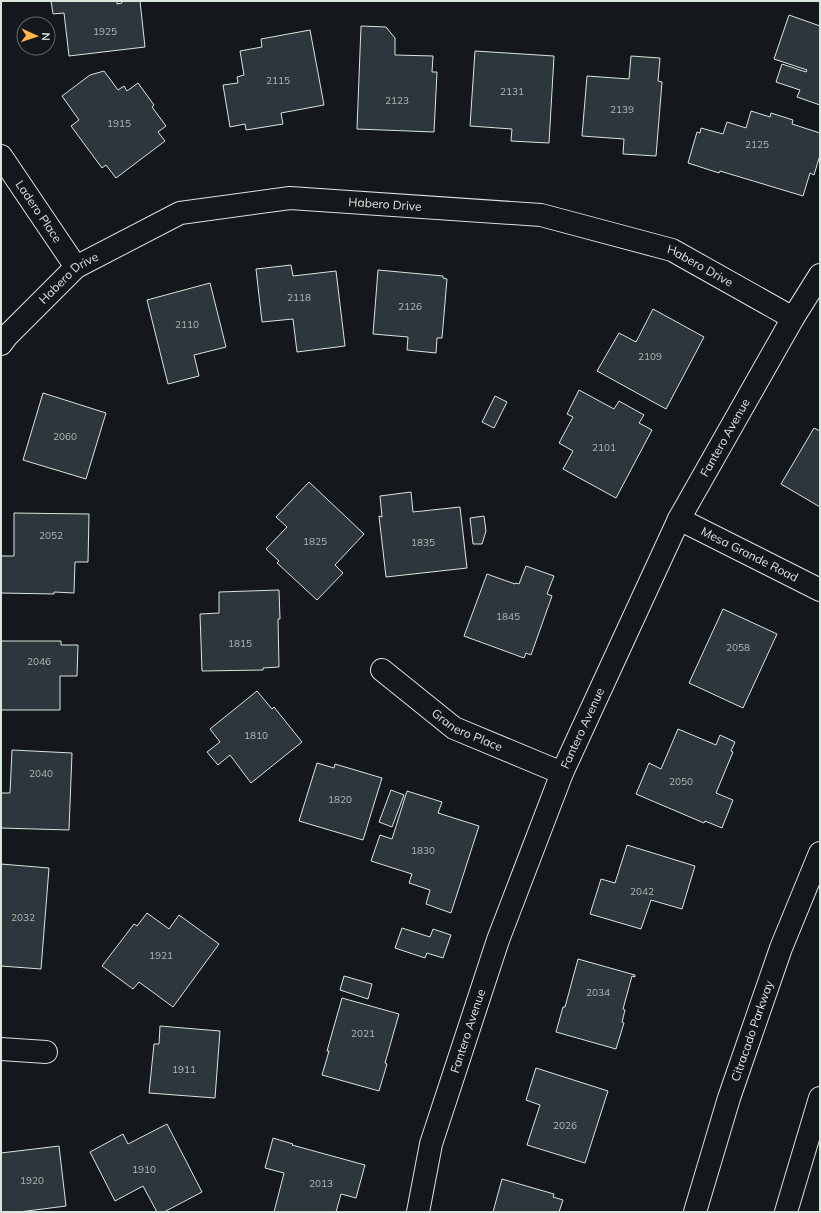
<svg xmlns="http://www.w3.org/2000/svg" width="821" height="1213" font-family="Mulish,sans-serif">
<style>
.building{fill:#2c363c;stroke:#d8e6dc}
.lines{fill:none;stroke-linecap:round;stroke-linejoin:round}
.minor-casing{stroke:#d8e6dc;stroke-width:24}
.minor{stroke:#14181c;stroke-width:22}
.labels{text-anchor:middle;stroke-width:3;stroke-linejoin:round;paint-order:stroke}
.number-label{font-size:10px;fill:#adbab4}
.street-label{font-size:12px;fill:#d8e6dc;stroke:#14181c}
</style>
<rect width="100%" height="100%" fill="#14181c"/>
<!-- building -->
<g class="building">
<polygon points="51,1 117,1 117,4 122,3 122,1 140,1 145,47 69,56 64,13 53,14"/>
<polygon points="789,15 820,26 820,105 797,97 800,90 776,82 782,64 806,72 807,70 774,59"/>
<polygon points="361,26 386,27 395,38 395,55 433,56 432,72 437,72 434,132 357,129"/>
<polygon points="310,30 324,105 281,113 283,124 246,130 245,124 230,127 223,85 238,83 237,77 244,75 240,51 262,47 261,39"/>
<polygon points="475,51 554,56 549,143 511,141 512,129 470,126"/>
<polygon points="631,56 660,58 658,81 662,82 656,156 623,154 624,139 582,136 587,76 629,79"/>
<polygon points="104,71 118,90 124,86 127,91 138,83 154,105 152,107 166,126 158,132 165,141 116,178 106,165 102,168 71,126 79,120 62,96 90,75"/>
<polygon points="751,111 770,117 771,113 793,120 792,124 820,133 820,155 814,175 810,173 803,196 720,171 719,173 688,163 697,132 700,133 701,128 723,134 727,122 746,128"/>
<polygon points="291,265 293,276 336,271 345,346 297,352 293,319 262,322 256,269"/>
<polygon points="378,270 443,276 443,278 447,279 442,338 437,338 436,353 407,350 408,337 373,334"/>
<polygon points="210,283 226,347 194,355 199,376 168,384 147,300"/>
<polygon points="653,309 704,337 666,409 597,371 619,333 636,342"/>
<polygon points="579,390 614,409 619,401 644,415 639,423 652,430 616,498 563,469 573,451 559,443 573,417 567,414"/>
<polygon points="43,393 106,413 86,479 23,460"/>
<polygon points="495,396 507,402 494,428 482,422"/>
<polygon points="814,428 820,431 820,507 781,484"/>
<polygon points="309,482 364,534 335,565 343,573 317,600 277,563 279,561 266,549 287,527 276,517"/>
<polygon points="411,492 413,512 460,507 467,568 386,577 379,516 382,517 380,496"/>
<polygon points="14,513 89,514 88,562 75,562 74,593 54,592 54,594 1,593 1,556 14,556"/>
<polygon points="484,516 486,531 482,544 473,544 470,518"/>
<polygon points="526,566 554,576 547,594 552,596 531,655 526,653 524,658 464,636 487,574 515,584 516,583 519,584"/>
<polygon points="279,590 280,619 278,619 279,667 263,668 263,670 202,671 200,614 219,613 219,592"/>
<polygon points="723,609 777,634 743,708 689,683"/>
<polygon points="1,641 61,641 61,645 78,645 77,676 60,676 60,710 1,710"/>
<polygon points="257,691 272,709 274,707 302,742 251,783 230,755 218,765 207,752 220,742 210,729"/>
<polygon points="678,729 716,745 720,735 735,742 731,751 733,752 716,793 733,800 722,828 705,821 704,823 636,794 649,763 661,769"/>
<polygon points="12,750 72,753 69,830 1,828 1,793 10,793"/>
<polygon points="317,763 334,768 335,764 382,778 363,840 299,821"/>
<polygon points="391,790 404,795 392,827 379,822"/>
<polygon points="407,791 442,802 438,813 479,826 451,913 426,904 430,890 409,883 412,874 371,861 380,835 392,839"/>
<polygon points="627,845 695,866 682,909 651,900 641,929 590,914 601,879 615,883"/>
<polygon points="1,864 49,868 41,969 1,966"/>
<polygon points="147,913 169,929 179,915 219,944 173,1007 139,982 133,989 102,966 134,924 137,926"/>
<polygon points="402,928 430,937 433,929 451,935 443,958 427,953 425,958 395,948"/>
<polygon points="578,959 635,975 635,977 632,976 623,1009 625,1010 622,1022 624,1023 616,1049 556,1032 563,1007 565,1007"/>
<polygon points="344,976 372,984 368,999 340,990"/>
<polygon points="342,998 399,1014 385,1063 387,1064 379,1091 322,1075 329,1051 327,1051"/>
<polygon points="160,1026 220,1031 215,1098 149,1093 154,1044 159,1044"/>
<polygon points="536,1068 608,1091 585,1163 527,1145 540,1105 526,1100"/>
<polygon points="167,1124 202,1192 164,1212 157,1212 143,1186 115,1201 90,1152 123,1134 128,1144"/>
<polygon points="273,1138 293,1144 292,1145 365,1165 356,1198 341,1194 336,1212 274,1212 284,1173 265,1168"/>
<polygon points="59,1146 66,1206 19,1212 1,1212 1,1153"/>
<polygon points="502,1179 554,1194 553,1197 563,1200 559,1212 493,1212"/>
</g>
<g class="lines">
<defs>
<g id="minor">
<path id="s1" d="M1,156l75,111"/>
<path id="s2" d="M1,344l6,-8 69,-69 104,-54 110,-15 251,17 131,35 121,68"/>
<path id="s3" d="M679,519l141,71"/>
<path id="s4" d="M382,670l72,58 108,45"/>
<polyline points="1,1049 46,1052"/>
<path id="s5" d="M418,1212l13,-68 67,-204 64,-167 117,-254 114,-201 27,-43"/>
<path id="s6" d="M695,1212l34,-114 52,-150 39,-95"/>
<polyline points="786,1212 820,1098"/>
</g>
</defs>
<!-- minor casing -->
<use href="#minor" class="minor-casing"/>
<!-- minor -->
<use href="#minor" class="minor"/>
</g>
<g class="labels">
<!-- number labels -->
<g class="number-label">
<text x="105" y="35">1925</text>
<text x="278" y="84">2115</text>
<text x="512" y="95">2131</text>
<text x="397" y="104">2123</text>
<text x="622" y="113">2139</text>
<text x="119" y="127">1915</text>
<text x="757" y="148">2125</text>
<text x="299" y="301">2118</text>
<text x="410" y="310">2126</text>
<text x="187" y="328">2110</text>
<text x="650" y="360">2109</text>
<text x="65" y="440">2060</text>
<text x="604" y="451">2101</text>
<text x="51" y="539">2052</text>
<text x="315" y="545">1825</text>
<text x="423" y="546">1835</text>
<text x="508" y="620">1845</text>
<text x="240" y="647">1815</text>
<text x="738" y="651">2058</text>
<text x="39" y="665">2046</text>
<text x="256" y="739">1810</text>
<text x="41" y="777">2040</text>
<text x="681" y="785">2050</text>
<text x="340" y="803">1820</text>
<text x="423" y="854">1830</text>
<text x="642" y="895">2042</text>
<text x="23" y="921">2032</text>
<text x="161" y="959">1921</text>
<text x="598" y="996">2034</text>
<text x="363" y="1037">2021</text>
<text x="184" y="1073">1911</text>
<text x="565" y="1129">2026</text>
<text x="144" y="1173">1910</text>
<text x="32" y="1184">1920</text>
<text x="321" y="1187">2013</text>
</g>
<!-- street labels -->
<g class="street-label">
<text dy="4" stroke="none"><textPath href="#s2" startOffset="431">Habero Drive</textPath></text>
<text dy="4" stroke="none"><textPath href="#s1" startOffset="67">Ladero Place</textPath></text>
<text dy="4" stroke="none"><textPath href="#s2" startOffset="755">Habero Drive</textPath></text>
<text dy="4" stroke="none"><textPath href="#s2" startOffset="95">Habero Drive</textPath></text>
<text dy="4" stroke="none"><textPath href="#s5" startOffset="836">Fantero Avenue</textPath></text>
<text dy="4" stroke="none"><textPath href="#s3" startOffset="79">Mesa Grande Road</textPath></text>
<text dy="4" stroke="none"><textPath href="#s5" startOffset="512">Fantero Avenue</textPath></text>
<text dy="4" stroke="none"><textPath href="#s4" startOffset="105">Granero Place</textPath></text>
<text dy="4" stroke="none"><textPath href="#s5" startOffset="188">Fantero Avenue</textPath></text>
<text dy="4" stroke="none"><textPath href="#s6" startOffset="190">Citracado Parkway</textPath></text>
</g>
</g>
<!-- border -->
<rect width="821" height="1213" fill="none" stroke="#d8e6dc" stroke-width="4"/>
<!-- north arrow -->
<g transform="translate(36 36) rotate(93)"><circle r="19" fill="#14181c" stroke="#626a69"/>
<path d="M0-3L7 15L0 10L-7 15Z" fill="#ffb74d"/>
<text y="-6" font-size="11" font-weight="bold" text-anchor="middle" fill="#d8e6dc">N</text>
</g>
</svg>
